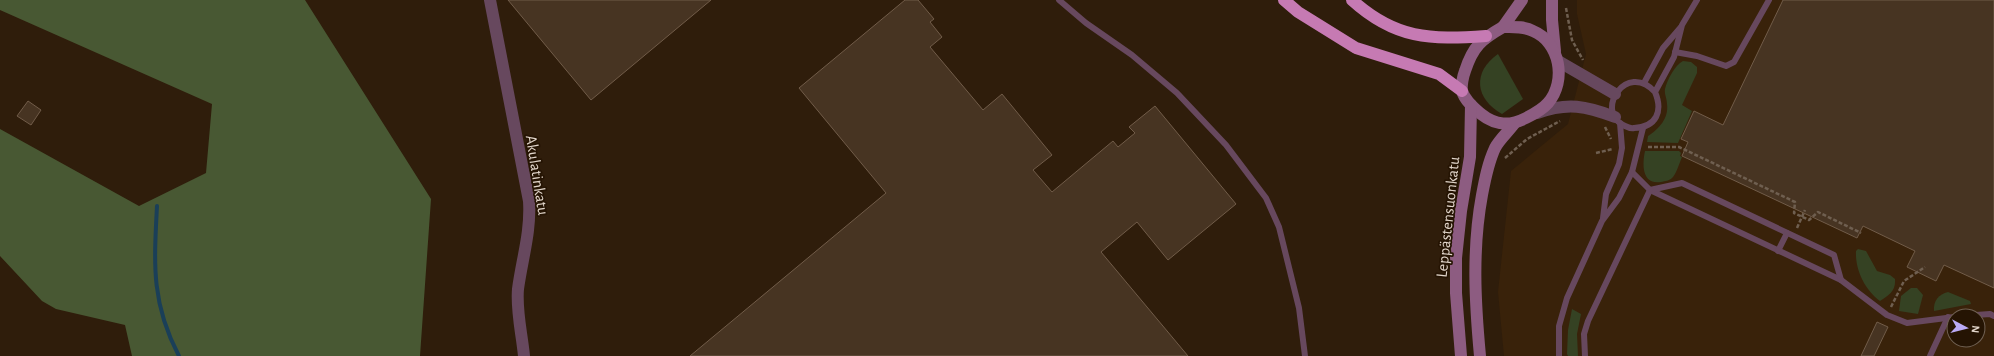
<svg xmlns="http://www.w3.org/2000/svg" width="1994" height="356" font-family="'Alegreya Sans',sans-serif">
<style>
.built{fill:#39220a;fill-rule:evenodd}
.green{fill:#354223}
.forest{fill:#485833}
.lines{fill:none;stroke-linecap:round;stroke-linejoin:round}
.stream{stroke:#1a3f58;stroke-width:4}
.building{fill:#473422;stroke:#715c49}
.path{stroke:#6f5f50;stroke-width:2.5;stroke-dasharray:4 2;stroke-linecap:butt}
.lane{stroke:#67485e;stroke-width:6}
.street{stroke:#67485e;stroke-width:12}
.secondary{stroke:#8d5c81;stroke-width:12}
.highway{stroke:#c67ab3;stroke-width:12}
.labels{text-anchor:middle;stroke-width:3.5;stroke-linejoin:round;paint-order:stroke}
.street-label{font-size:16px;fill:#e1d5ca;stroke:#251403}
</style>
<rect width="100%" height="100%" fill="#2f1d0b"/>
<!-- built -->
<path class="built" d="M1577,0h417v356h-490l-6,-64 13,-121 57,-47 18,-70 -9,-40zM1954,316h24v24h-24z"/>
<!-- green -->
<g class="green">
<path d="M1498,54l25,45 -21,15c-27,-15 -30,-42 -4,-60z"/>
<path d="M1683,61l8,1 6,5v6l-15,32 10,6 -14,32 -31,-1 1,-6c11,-7 21,-18 19,-32 0,-5 -3,-11 -2,-15 2,-9 10,-24 18,-28z"/>
<path d="M1645,151h34l2,2 -1,3 2,1c-3,7 -5,15 -9,20 -3,4 -8,4 -12,5 -19,3 -19,-17 -16,-31z"/>
<path d="M1858,249l8,2 11,20 13,4 5,4c1,12 -6,16 -15,22 -15,-11 -25,-31 -24,-50z"/>
<polygon points="1911,288 1917,288 1923,295 1918,314 1899,311 1901,296"/>
<path d="M1948,292l22,9 1,3 -37,7c-1,-10 5,-17 14,-19z"/>
<polygon points="1572,309 1581,314 1577,334 1578,356 1568,356 1567,354 1568,330"/>
</g>
<!-- forest -->
<polygon class="forest" points="0,0 305,0 431,199 420,356 132,356 125,325 56,309 42,301 0,256 0,129 139,206 206,173 212,104 0,10"/>
<g class="lines">
<!-- stream -->
<path class="stream" d="M157,206c-3,58 -6,97 22,150"/>
</g>
<!-- building -->
<g class="building">
<polygon points="508,0 711,0 591,100"/>
<polygon points="905,0 918,0 934,19 930,22 942,37 930,47 983,110 1002,94 1052,155 1033,170 1052,192 1113,141 1118,147 1135,133 1129,127 1155,106 1236,204 1168,260 1137,222 1101,252 1188,356 690,356 886,193 799,88"/>
<polygon points="1783,0 1994,0 1994,288 1944,265 1936,281 1907,267 1915,251 1863,226 1857,238 1682,156 1688,142 1681,139 1694,111 1723,125"/>
<polygon points="28,101 41,110 31,125 17,116"/>
<polygon points="1877,322 1888,327 1874,356 1861,356"/>
</g>
<g class="lines">
<!-- path -->
<g class="path">
<polyline points="1566,8 1572,40 1583,60"/>
<polyline points="1605,127 1611,139"/>
<polyline points="1648,147 1679,147 1795,202 1794,213 1809,220 1818,212 1861,233"/>
<polyline points="1596,153 1613,149"/>
<polyline points="1505,158 1527,139 1560,121"/>
<polyline points="1797,228 1805,210"/>
<polyline points="1891,307 1904,281 1925,267"/>
</g>
<!-- lane -->
<g class="lane">
<polyline points="1059,0 1086,23 1132,55 1177,93 1226,145 1266,198 1279,227 1299,308 1305,356"/>
<polyline points="1675,52 1697,56 1726,66 1734,62 1769,0"/>
<polyline points="1644,83 1663,48 1681,27"/>
<path d="M1655,92c-29,-31 -60,19 -32,33 4,2 7,4 11,3 23,-1 29,-17 21,-36l19,-35 8,-32 15,-25"/>
<polyline points="1632,172 1650,190 1841,280 1887,315 1907,323 1954,317"/>
<polyline points="1650,190 1682,183 1834,255 1841,280"/>
<polyline points="1603,218 1606,194 1619,164 1622,148 1620,123"/>
<polyline points="1778,251 1787,233"/>
<polyline points="1962,316 1990,314 1994,316"/>
<polyline points="1559,356 1559,326 1567,298 1602,221 1619,198 1632,172 1643,128"/>
<polyline points="1585,356 1584,334 1588,321 1650,190"/>
<polyline points="1930,356 1948,317"/>
</g>
<!-- street -->
<g class="street">
<path d="M490,0l39,201c2,31 -7,58 -11,88 -2,22 4,45 6,67"/>
<polyline points="1558,61 1615,94"/>
<path d="M1537,113c31,-11 49,-7 78,4"/>
</g>
<!-- secondary -->
<g class="secondary">
<polyline points="1552,0 1552,20 1555,51"/>
<path d="M1503,27c10,0 21,-1 30,4 27,11 34,50 15,72 -6,7 -14,11 -22,15 -16,8 -30,8 -45,-4 -7,-6 -16,-13 -19,-23 -1,-5 1,-15 3,-20 8,-25 17,-32 38,-44z"/>
<polyline points="1503,27 1522,0"/>
<polyline points="1461,356 1456,293 1456,258 1461,211 1470,157 1471,105"/>
<path d="M1480,356c-5,-54 -8,-107 2,-161 3,-16 6,-32 13,-47 4,-8 13,-16 19,-24"/>
</g>
<!-- highway -->
<g class="highway">
<polyline points="1284,0 1298,12 1356,48 1439,74 1462,91"/>
<path d="M1352,0c43,39 78,40 134,36"/>
</g>
</g>
<g class="labels">
<!-- street labels -->
<g class="street-label">
<text transform="translate(538 175) rotate(81)" y="6">Akulatinkatu</text>
<text transform="translate(1447 217) rotate(-84)" y="6">Leppästensuonkatu</text>
</g>
</g>
<!-- north arrow -->
<g transform="translate(1966 328) rotate(97)"><circle r="19" fill="#251403" stroke="#706153"/>
<path d="M0-3L7 15L0 10L-7 15Z" fill="#baaaf6"/>
<text y="-6" font-size="11" font-weight="bold" text-anchor="middle" fill="#e1d5ca">N</text>
</g>
</svg>
